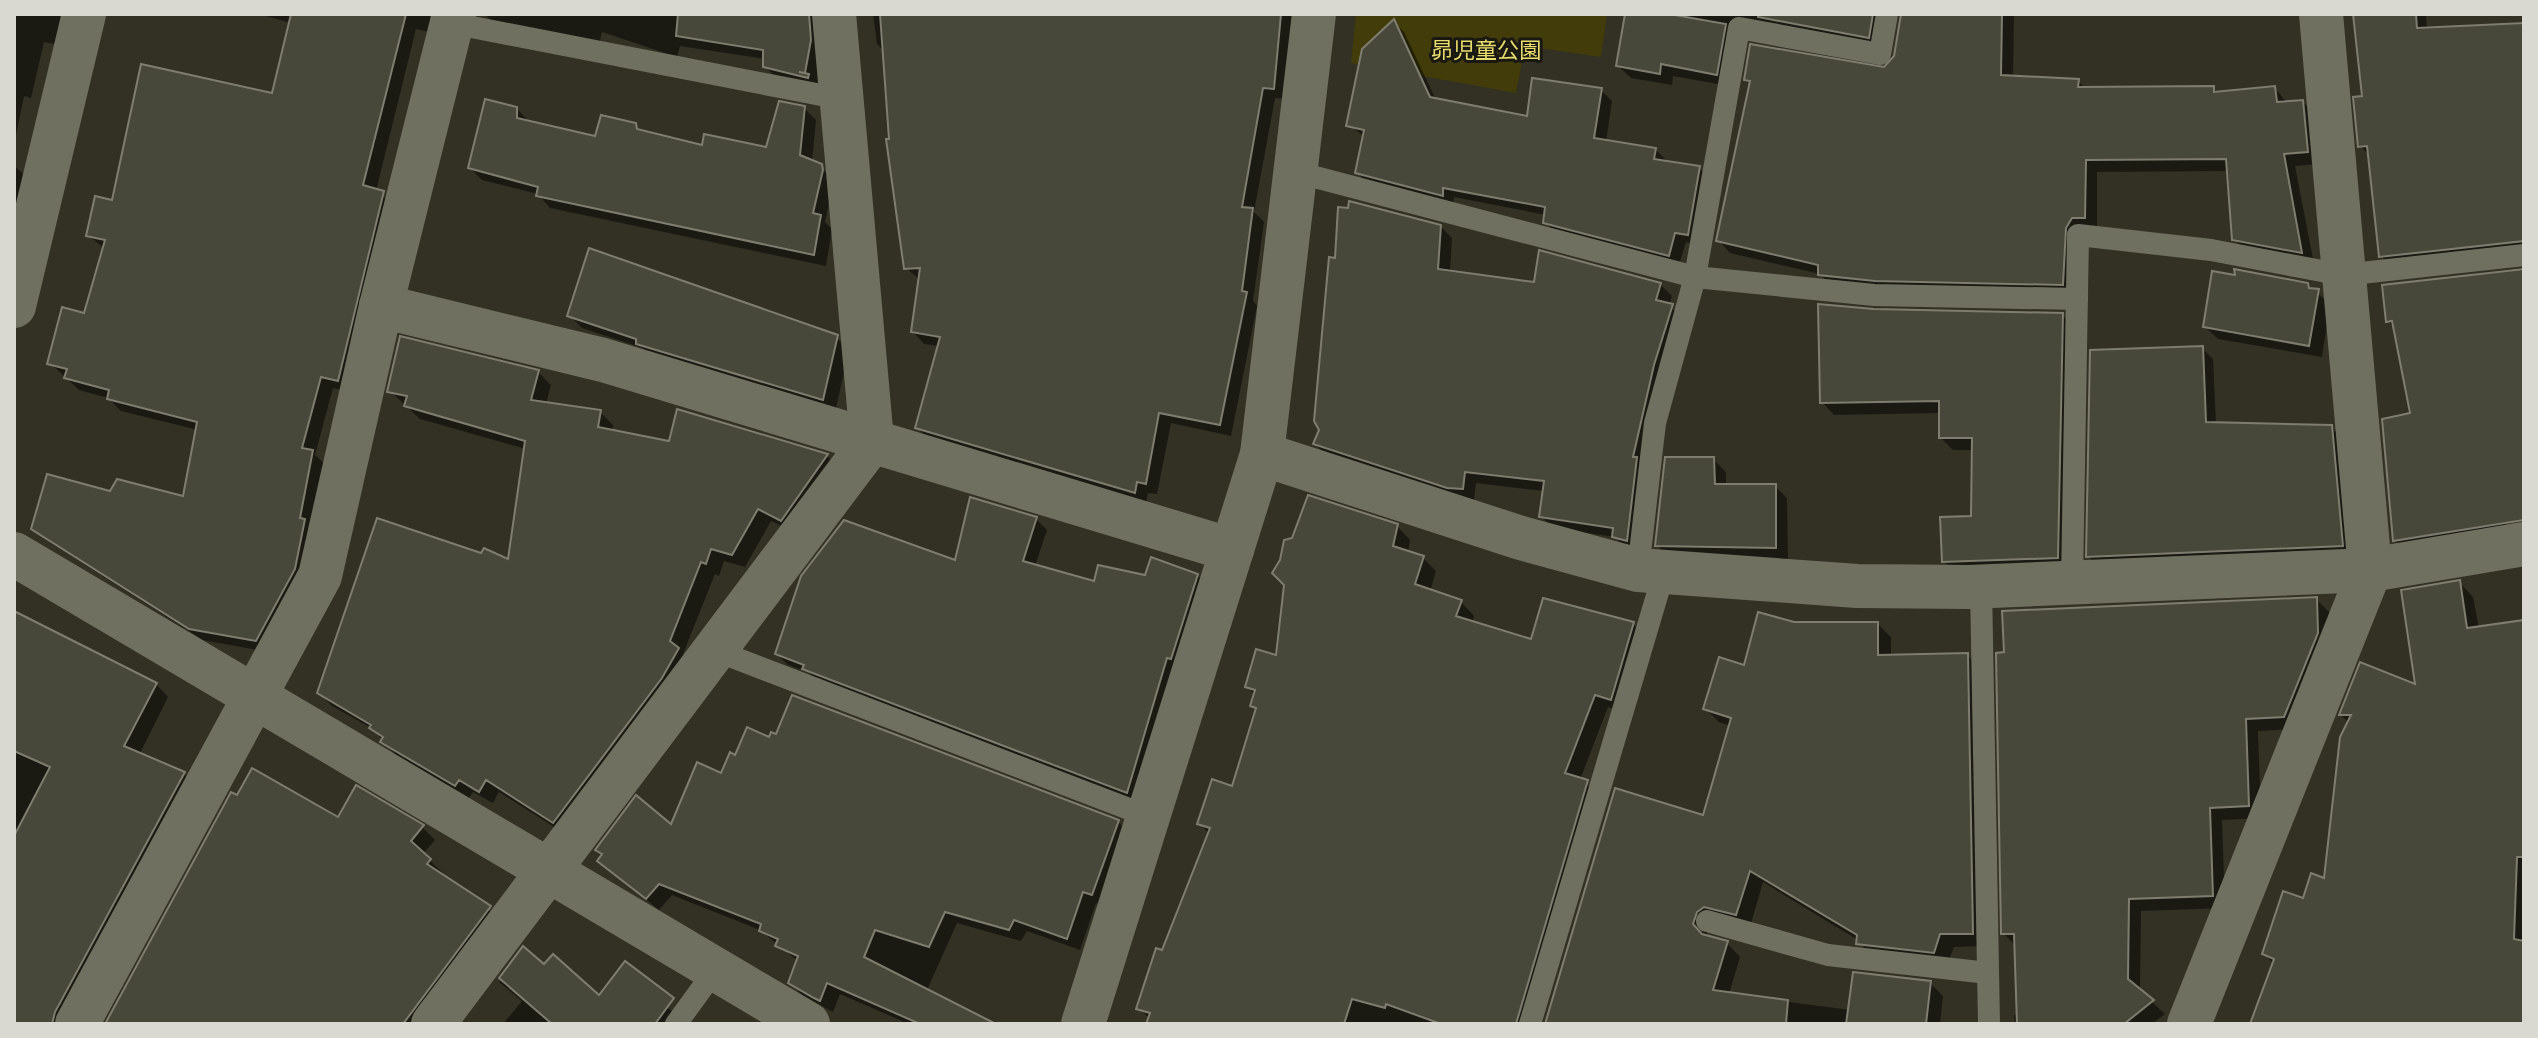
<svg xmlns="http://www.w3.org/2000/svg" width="2538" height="1038" font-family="Ubuntu,'Noto Sans JP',sans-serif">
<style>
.green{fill:#413c09}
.shadow{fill:#0007}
.building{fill:#48483a;stroke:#7e7d6f;stroke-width:2}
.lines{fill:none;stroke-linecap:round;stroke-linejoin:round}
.lane{stroke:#707061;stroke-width:22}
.street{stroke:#707061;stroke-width:44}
.secondary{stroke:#707061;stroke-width:44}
.labels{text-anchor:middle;stroke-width:6;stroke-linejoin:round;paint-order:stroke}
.park-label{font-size:22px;fill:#e7dc6a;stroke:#191813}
</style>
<rect width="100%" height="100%" fill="#323124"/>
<!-- green -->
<polygon class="green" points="1356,14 1607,14 1601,57 1525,46 1516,93 1351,63"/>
<!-- shadow -->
<g class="shadow">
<polygon points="14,14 78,14 54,44 44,42 31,98 24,96 14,145"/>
<polygon points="259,14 446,14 438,34 416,29 376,191 395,205 350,392 333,388 315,455 325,464 316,534 269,652 203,640 46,540 33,528 111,493 185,499 198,430 121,411 108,398 79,390 50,363 85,315 105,249 88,235 113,203 274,95 291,23"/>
<polygon points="484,14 825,14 823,53 817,85 778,79 765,67 765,59 680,46 677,57 602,32 599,45 493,22"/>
<polygon points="873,14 1293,14 1285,99 1275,98 1254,212 1264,222 1253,301 1257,306 1231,436 1171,423 1157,494 1148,493 1146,503 929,439 917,428 939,346 924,344 913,332 920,280 906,268 885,52 877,44"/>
<polygon points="1628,14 1894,14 1881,49 1748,26 1729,86 1673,76 1672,85 1631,78 1618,66"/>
<polygon points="1902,14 2014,14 2013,78 2078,81 2086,89 2213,88 2220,94 2275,88 2287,103 2303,102 2315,114 2320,164 2295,166 2314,264 2247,252 2234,239 2229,171 2097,172 2097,229 2085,229 2075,296 1833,287 1820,274 1730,253 1718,240 1751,84 1746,79 1885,70 1896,57"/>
<polygon points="2357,14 2426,14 2427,30 2524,26 2524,254 2393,268 2381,256 2370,156 2360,146 2364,98"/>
<polygon points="1394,22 1404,32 1436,100 1529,118 1601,90 1612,101 1606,142 1656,150 1667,161 1699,168 1710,179 1699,245 1686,242 1679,265 1556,233 1545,222 1546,215 1454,197 1453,206 1368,184 1357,172 1365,137 1349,125"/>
<polygon points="516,108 529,121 596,139 635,125 643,133 703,147 768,149 804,108 816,120 812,162 834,178 825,222 832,229 826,266 550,208 538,194 482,180 470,168"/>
<polygon points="14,166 34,182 14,259"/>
<polygon points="1440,226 1452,238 1450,272 1536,284 1660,284 1672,296 1669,306 1684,318 1639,552 1626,548 1615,537 1553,528 1541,516 1544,491 1476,483 1474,500 1327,456 1315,444"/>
<polygon points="2524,271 2524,500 2505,503 2507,535 2407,552 2394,540 2412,415 2395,328 2388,321"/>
<polygon points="2307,284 2330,304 2322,357 2218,339 2205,327"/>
<polygon points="1873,311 2062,315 2074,327 2070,570 1956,573 1944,561 1973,518 1974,450 1953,450 1941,438 1941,413 1834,415 1822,402"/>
<polygon points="569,315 836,337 849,350 835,412 650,356 643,348 582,328"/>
<polygon points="2202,348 2213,359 2216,424 2331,427 2342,438 2352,556 2099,567 2088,556"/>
<polygon points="538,372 551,385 546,404 600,412 613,425 612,432 670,443 679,411 827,456 840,469 794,532 771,521 745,567 724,561 719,576 715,574 683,654 691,662 567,835 499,792 493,803 473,792 469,798 396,755 373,729 332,706 319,693 482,556 509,562 526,449 420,419 390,391"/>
<polygon points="1713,459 1726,472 1726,486 1775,486 1787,498 1788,560 1669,558 1657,545"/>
<polygon points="1036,519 1047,530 1035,566 1096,583 1197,575 1208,586 1138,803 816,679 808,672 788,665 777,654"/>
<polygon points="1397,526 1410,540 1408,553 1423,558 1436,571 1430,592 1461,602 1474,616 1472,623 1532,642 1544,600 1633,624 1647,638 1625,712 1608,707 1580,780 1600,795 1532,1024 1148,1024 1150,1019 1139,1008 1210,834 1199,823 1233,789 1257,711 1252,706 1255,695 1247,687 1278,658"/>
<polygon points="2459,582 2473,597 2479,628 2524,622 2524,1024 2250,1024 2274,964 2264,954 2304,900 2325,880 2349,723 2341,715 2418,687"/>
<polygon points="2316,599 2329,612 2330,646 2297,729 2258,731 2261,818 2222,820 2225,908 2141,911 2140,991 2165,1014 2152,1024 2015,1024 2014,1015 2018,1015 2016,946 2003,933"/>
<polygon points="14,613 156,684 168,697 139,755 184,774 197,787 68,1024 14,1024"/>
<polygon points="1793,624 1878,624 1891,637 1891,657 1967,655 1981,669 1986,946 1954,947 1947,965 1871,957 1858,940 1763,882 1750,927 1710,925 1706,937 1727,943 1740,957 1729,994 1850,1010 1930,983 1943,996 1940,1024 1547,1024 1704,818 1731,726 1719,722 1706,709"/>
<polygon points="770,740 1118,822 1130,834 1104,906 1096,903 1080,950 1027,931 1021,941 957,923 927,990 994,1024 900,1024 902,1021 840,994 833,1012 802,995 790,982 798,961 760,930 672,895 659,910 599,861 671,827 736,757"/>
<polygon points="339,820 422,827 435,840 423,854 443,873 440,875 502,920 424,1024 108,1024"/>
<polygon points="523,949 545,967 600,998 618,973 683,1019 680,1024 503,1024 522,1001 499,982"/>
</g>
<!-- building -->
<g class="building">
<polygon points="291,14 406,14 363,185 384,191 338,381 321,377 302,448 313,450 300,518 305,519 295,569 256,641 189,629 31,529 47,474 110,491 117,479 183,496 197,422 107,399 109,390 64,378 67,369 47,364 62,307 84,313 105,240 86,236 95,196 112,200 141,64 272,93"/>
<polygon points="678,14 809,14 811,40 805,73 799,72 809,74 808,78 763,67 763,50 676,36"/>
<polygon points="880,14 1281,14 1274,89 1263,88 1242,207 1253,208 1242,291 1247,292 1220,425 1159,413 1146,484 1137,482 1135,493 915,428 940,337 911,332 920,268 904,269 886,139 889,139"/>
<polygon points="1625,14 1669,14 1726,24 1717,75 1661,64 1660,74 1616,66"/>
<polygon points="1758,14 1873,14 1869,38 1758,17"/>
<polygon points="1901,14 2002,14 2001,75 2079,79 2078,87 2214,86 2214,92 2275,86 2277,102 2303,100 2308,152 2284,154 2302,253 2232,240 2226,159 2086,160 2085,218 2072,218 2066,228 2063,285 1875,281 1818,275 1818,265 1716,241 1750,81 1744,80 1750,44 1884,67 1894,56"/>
<polygon points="2353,14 2416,14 2417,28 2524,23 2524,241 2379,257 2367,146 2358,147 2353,97 2362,96"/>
<polygon points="1394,19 1430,97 1527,116 1532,78 1602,88 1594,138 1656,148 1654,159 1700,166 1688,235 1675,233 1669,256 1543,223 1545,207 1443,188 1443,196 1355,173 1364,130 1346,126 1362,49"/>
<polygon points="485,99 517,107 517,118 595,136 601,115 636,123 637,129 702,145 704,134 766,147 779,101 805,106 800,155 822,164 823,170 813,213 821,215 814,255 536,196 538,187 468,168"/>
<polygon points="1349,201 1441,225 1438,269 1534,282 1539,250 1661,283 1656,300 1673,304 1654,365 1633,457 1637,457 1627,541 1612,537 1613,528 1539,517 1544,481 1465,472 1463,489 1447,488 1313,444 1319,430 1314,421 1329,257 1335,258 1338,207 1348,208"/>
<polygon points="589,248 838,335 823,400 636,344 636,339 567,316"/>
<polygon points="2234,269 2308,283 2309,288 2319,289 2309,346 2203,327 2212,271 2235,275"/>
<polygon points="2524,269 2524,520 2393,541 2382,419 2410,413 2392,321 2386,322 2382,285"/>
<polygon points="1818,304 1874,309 2063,313 2058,558 1942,562 1940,517 1971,516 1972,438 1939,438 1939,401 1820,403"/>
<polygon points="400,336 539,370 531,400 601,410 598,427 669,441 677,409 828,454 781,521 758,509 732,555 711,549 706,564 701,562 670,641 679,648 662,678 553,823 486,780 479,792 459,780 455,786 380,742 383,737 369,728 371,725 317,693 377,518 481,553 484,548 508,559 525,441 404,406 407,396 387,392"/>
<polygon points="2203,346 2206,422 2332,425 2343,546 2086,557 2090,350"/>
<polygon points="1665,457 1714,457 1715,484 1776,484 1776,548 1655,546"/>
<polygon points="1308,495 1398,524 1393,546 1424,556 1415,584 1462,600 1456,616 1531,639 1543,598 1634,622 1611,700 1595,695 1565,773 1588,780 1516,1024 1441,1024 1386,1004 1385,1008 1352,999 1344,1024 1146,1024 1150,1013 1136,1009 1156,948 1162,950 1210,828 1197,824 1212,779 1232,786 1256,708 1250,706 1255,690 1245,687 1256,649 1276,655 1284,585 1272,573 1280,560 1284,540 1292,538"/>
<polygon points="970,497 1037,517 1023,561 1094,581 1098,565 1145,575 1151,557 1198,574 1171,659 1167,658 1127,793 802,669 804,665 775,654 801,576 844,520 955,560"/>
<polygon points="2460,580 2467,628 2524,620 2524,857 2517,857 2514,939 2524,941 2524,1024 2250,1024 2274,959 2262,954 2283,891 2303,898 2311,873 2324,878 2340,737 2351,715 2339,715 2360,662 2415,684 2401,590"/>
<polygon points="2317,597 2318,633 2284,717 2246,719 2249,806 2210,808 2213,896 2129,899 2128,979 2154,1000 2124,1024 2017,1024 2014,934 2001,934 1996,653 2004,652 2002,611"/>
<polygon points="14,611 157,683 124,746 185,772 55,1012 52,1024 14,1024 14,836 50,767 14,751"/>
<polygon points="1758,612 1794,622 1878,622 1878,655 1968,653 1973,934 1940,934 1934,953 1856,944 1857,935 1750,871 1736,915 1704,907 1697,912 1693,924 1702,934 1728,941 1713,990 1788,1000 1786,1024 1545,1024 1615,788 1703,815 1731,718 1703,709 1719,657 1744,665"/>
<polygon points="792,695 1119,820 1092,895 1083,892 1067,939 1014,920 1009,930 945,912 929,947 875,930 864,957 996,1024 920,1024 827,983 820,1001 814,998 788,983 798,956 775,946 778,939 759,931 761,924 659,884 646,899 597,861 602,854 595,850 636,795 671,824 697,762 721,773 730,752 735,755 747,727 769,737 771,732 776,734"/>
<polygon points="252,768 338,817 356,785 424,825 411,841 431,859 427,864 491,906 403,1024 105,1024 231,792 237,795"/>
<polygon points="523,946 544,964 553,954 599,995 625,961 674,998 655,1024 552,1024 499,978"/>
<polygon points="1853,972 1931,981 1926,1024 1846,1024"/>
</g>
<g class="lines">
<!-- lane -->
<g class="lane">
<polyline points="451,23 842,99"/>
<polyline points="1296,172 1695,277 1874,295 2077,299"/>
<polyline points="1638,570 1655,423 1695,277 1739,28 1880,54 1887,14"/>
<polyline points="2072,582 2078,235 2211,250 2343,275 2524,255"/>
<polyline points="1981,586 1989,1024"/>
<polyline points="714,650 1150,817"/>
<polyline points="1707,921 1828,955 1988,973"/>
<polyline points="676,1024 716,969"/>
<polyline points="1530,1024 1664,572"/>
</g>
<!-- street -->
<g class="street">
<polyline points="14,306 84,14"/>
<polyline points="381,306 603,360 1232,550"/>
<polyline points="1262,454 1521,538 1638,570 1857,586 1969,587 2370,570 2524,544"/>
<polyline points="14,554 808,1024"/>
<polyline points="77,1024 320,576 381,306 454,14"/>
<polyline points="433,1024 872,441 834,14"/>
<polyline points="2189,1024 2370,570 2321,14"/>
</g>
<!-- secondary -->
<polyline class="secondary" points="1083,1024 1262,454 1314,14"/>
</g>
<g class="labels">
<!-- park labels -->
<g class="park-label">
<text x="1486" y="58">昴児童公園</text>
</g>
</g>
<!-- border -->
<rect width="2538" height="1038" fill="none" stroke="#dad9d1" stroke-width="32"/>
</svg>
